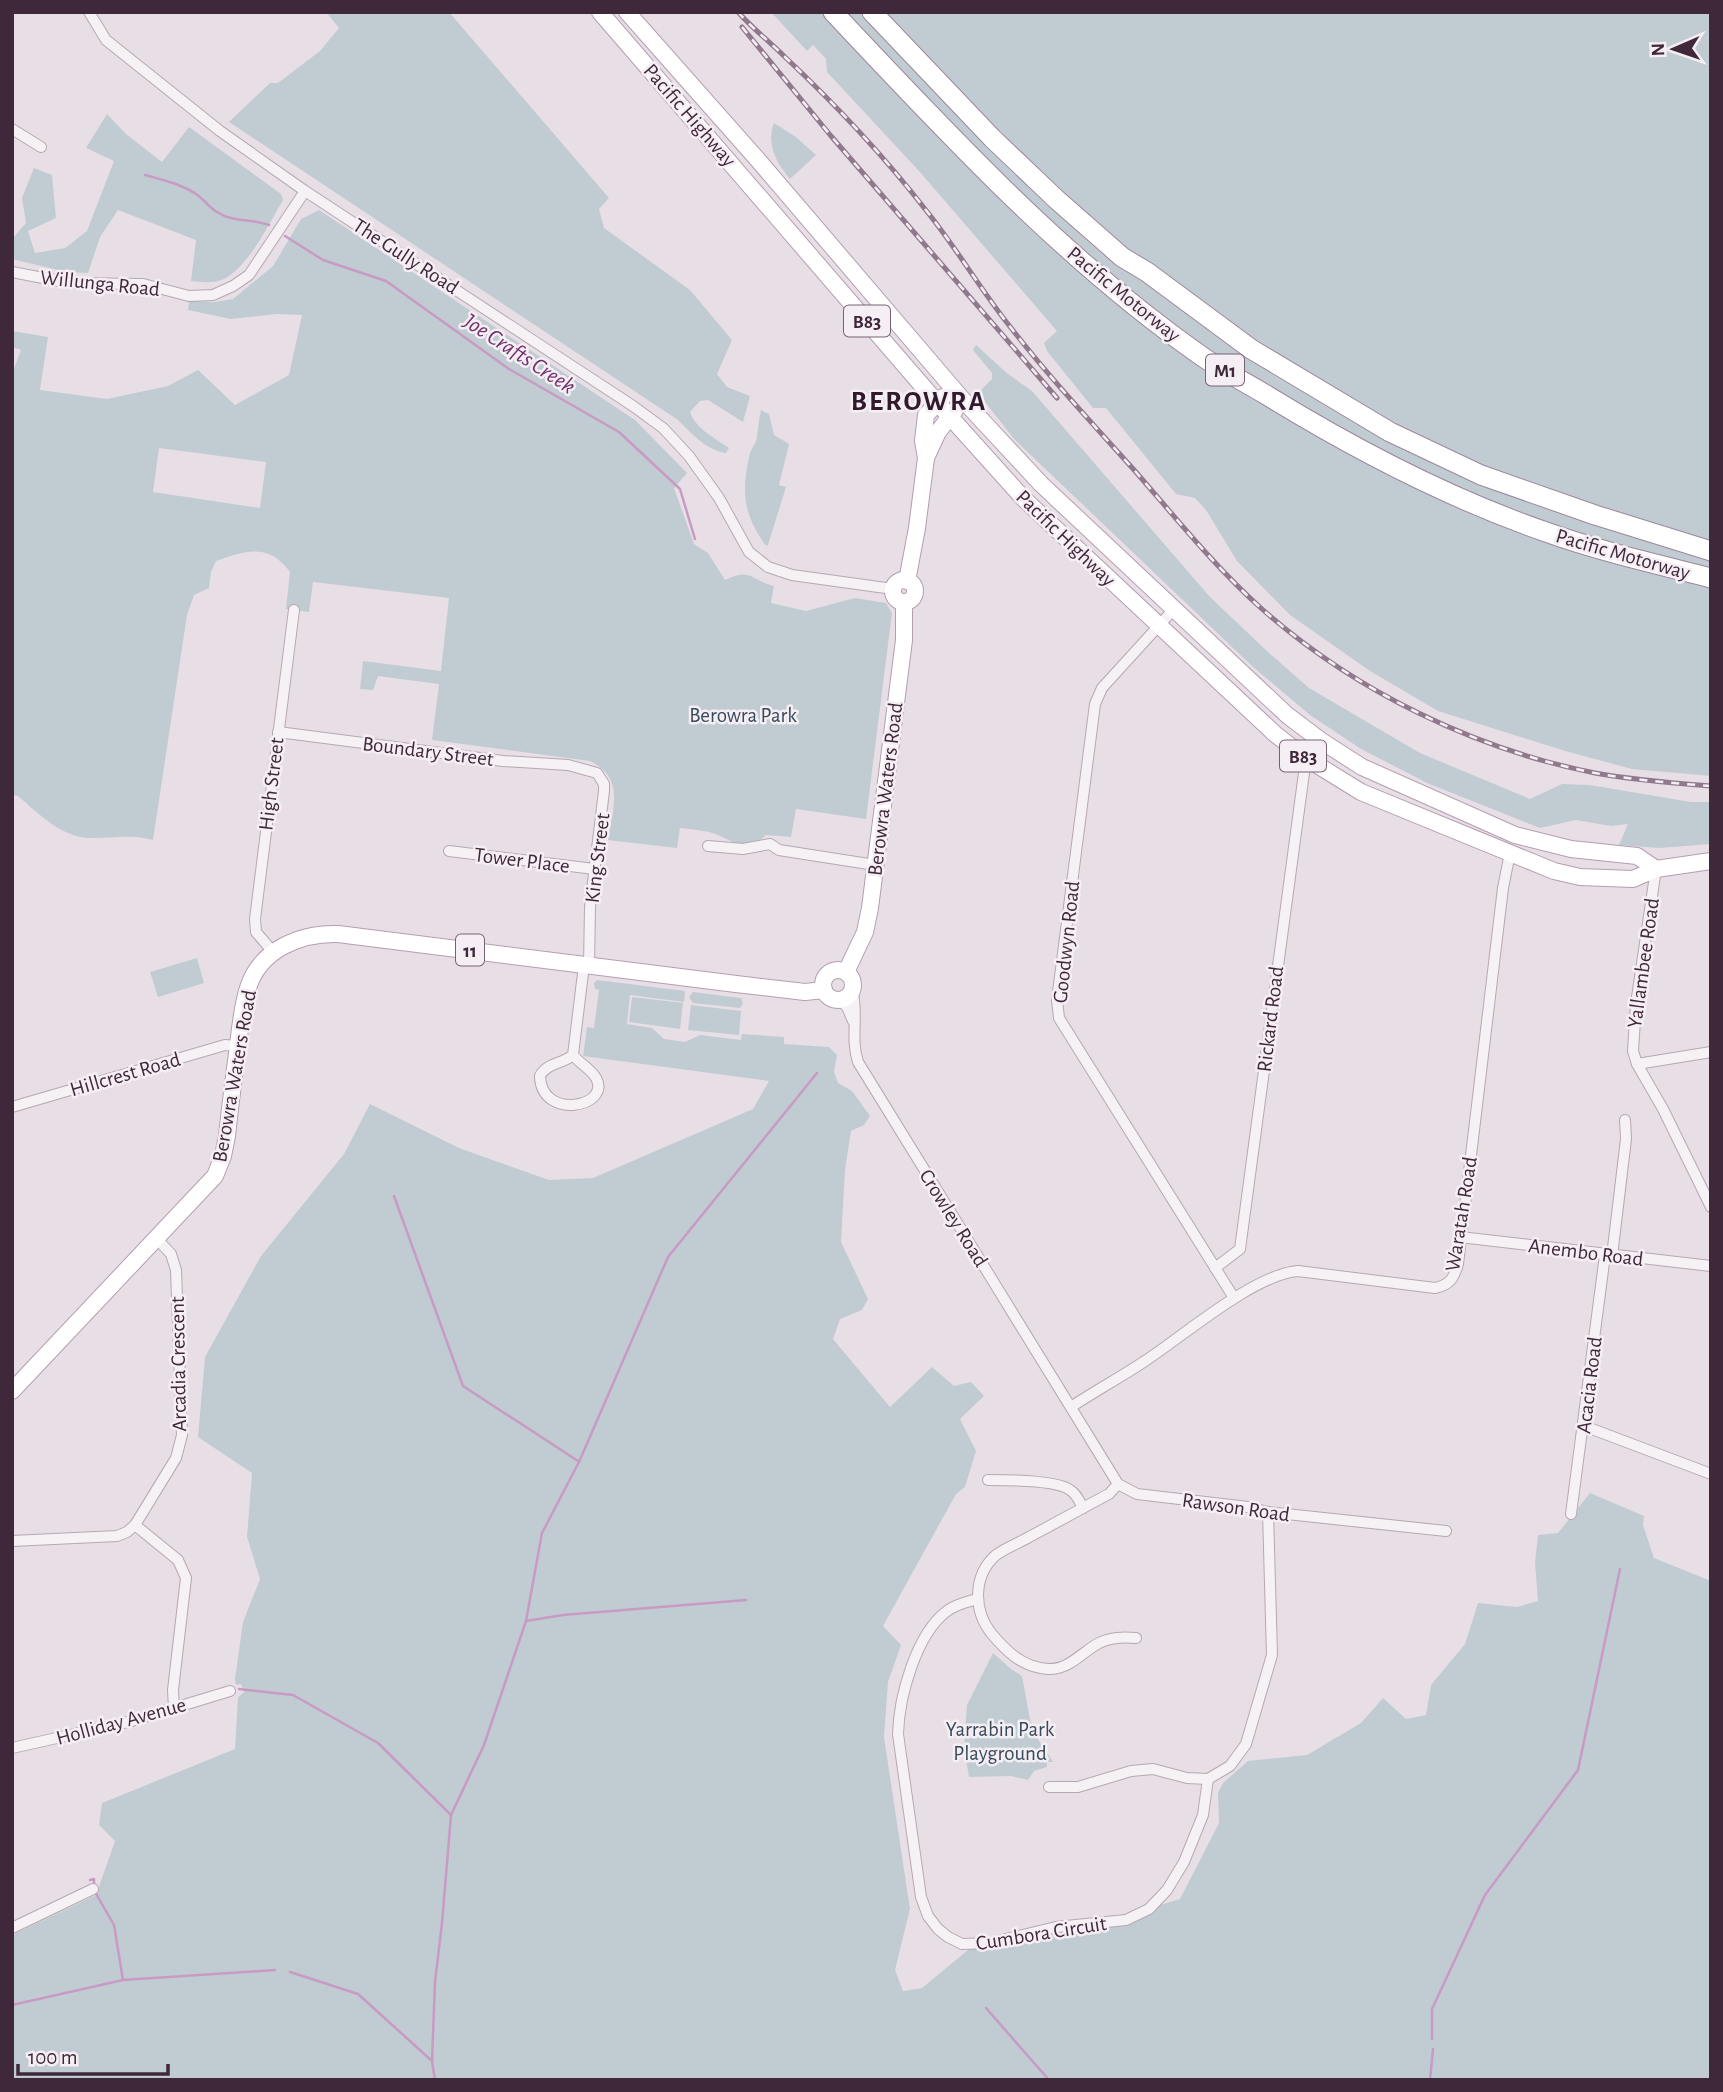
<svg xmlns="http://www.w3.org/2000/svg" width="1723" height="2092" font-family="'Alegreya Sans',sans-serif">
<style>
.green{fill:#c0ccd2;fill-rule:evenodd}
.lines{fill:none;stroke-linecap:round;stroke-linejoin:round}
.stream{stroke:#c89ac4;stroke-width:2.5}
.street-casing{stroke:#b5a8b2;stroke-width:12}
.primary-casing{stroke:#b49eb0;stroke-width:18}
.highway-casing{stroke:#9e869a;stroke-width:21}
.street{stroke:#f6f1f5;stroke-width:10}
.primary{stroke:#fff;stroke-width:16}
.highway{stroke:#fff;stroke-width:19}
.rail-casing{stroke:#91798d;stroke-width:5}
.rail{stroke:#f6eef5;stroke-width:2.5;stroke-dasharray:8;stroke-linecap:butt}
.labels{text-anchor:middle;stroke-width:5;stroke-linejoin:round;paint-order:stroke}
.shield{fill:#f6eef5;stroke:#766372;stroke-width:2}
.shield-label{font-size:19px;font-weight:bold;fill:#3f283a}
.street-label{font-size:21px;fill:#3f283a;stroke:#f6eef5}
.park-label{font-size:21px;fill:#364c5a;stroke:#f6eef5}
.water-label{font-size:23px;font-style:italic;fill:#72336b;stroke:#f6eef5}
.district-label{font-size:28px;font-weight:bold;letter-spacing:2px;fill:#301a2b;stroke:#f6eef5}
</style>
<rect width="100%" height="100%" fill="#e8dfe6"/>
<!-- green -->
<g class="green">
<path d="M326,12h123l160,186 -10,11 5,19 86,62 42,50 -15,34 10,13 23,9 -7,26 -35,-22 -8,1 -10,11c5,16 26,27 39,36l-3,5c-20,-3 -34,-19 -48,-33l-449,-298 41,-39h8l42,-32 19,-23z"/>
<polygon points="771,12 1711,12 1711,776 1632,769 1565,751 1438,711 1370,671 1290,615 1237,561 1206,510 1195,498 1176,494 1106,408 1093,408 1047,351 1044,343 1057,331 919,171 827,72 826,59 813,45 807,51"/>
<path d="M107,114l19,20 36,28 27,-35 92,67 2,6c-14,24 -34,66 -59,79 -11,5 -21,3 -33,2l5,-41 -78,-30 -18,27 -12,36 -22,-1 -54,-13v-20l14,-16 -4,-25 12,-30 18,7 4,43 -28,13 7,22 30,-5 22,-17 27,-70 -28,-13z"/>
<path d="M774,123l22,14 20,18 -26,24c-14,-16 -24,-36 -16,-56z"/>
<path d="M319,210l316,210 52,53 -13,15 20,56 14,9 17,27c27,-13 25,0 49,6l-3,17 35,8 49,-13 31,5 6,10 -26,206 -70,-10 -5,28 -25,-2c-23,22 -33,3 -57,-3 -9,-2 -19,-3 -29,-4l-3,20 -69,-8c5,-32 17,-62 -18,-79l-158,-21 7,-56 -61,-8 -5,14 -13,-1 3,-28 78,10 8,-73 -136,-16 -4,30 -23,-3 4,-37c-21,-29 -44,-22 -74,-11l-5,11 -2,16 -15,7 -7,20 -34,225c-21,-6 -39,-2 -60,-2 -30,1 -54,-24 -75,-42l-6,-1v-421l9,-24 -9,-3v-16l36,6 -8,53 67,9 61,-13 30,-16 37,35 54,-30 13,-60 -25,-1 -46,5 -43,-9 1,-9 26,1 18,-3 40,-33 28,-47zM159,448l107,14 -6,46 -107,-16z"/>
<polygon points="976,345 1008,374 1032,391 1210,597 1267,651 1309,688 1420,753 1530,799 1562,784 1590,785 1691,802 1711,802 1711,844 1659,848 1619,845 1628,824 1611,826 1576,820 1540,828 1427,783 1361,749 1310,715 1252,666 1014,439 978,393 992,379 992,373 973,350"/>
<path d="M761,410l8,4 5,21 15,9 -10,41 7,2 -18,58 -2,1c-22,-31 -25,-52 -17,-89 1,-7 7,-13 8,-20 1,-10 2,-18 4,-27z"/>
<polygon points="197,958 204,983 158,997 150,972"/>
<polygon points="597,980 685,991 684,1002 630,995 627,1024 652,1028 664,1039 685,1042 700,1035 741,1040 742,1034 784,1037 784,1044 829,1047 837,1055 834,1072 838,1083 852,1091 870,1116 864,1125 851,1131 845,1170 841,1242 868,1299 862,1310 840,1319 833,1339 890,1407 932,1367 954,1386 971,1382 984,1396 960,1419 976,1451 965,1487 956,1494 883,1626 901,1645 888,1682 884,1737 910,1909 895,1970 903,1991 922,1988 974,1945 1100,1923 1180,1899 1219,1823 1218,1793 1223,1783 1248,1761 1307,1755 1361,1723 1383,1698 1406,1719 1426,1715 1431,1685 1465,1644 1478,1603 1517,1607 1538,1601 1535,1562 1538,1535 1558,1533 1590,1493 1644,1516 1643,1525 1654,1558 1711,1581 1711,2080 12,2080 12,1935 96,1895 115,1841 99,1825 102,1803 235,1749 238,1697 244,1692 241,1684 236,1685 235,1679 243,1622 260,1579 247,1537 252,1473 198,1437 205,1357 261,1256 344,1154 370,1104 459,1148 549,1180 593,1178 753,1109 769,1081 583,1056 587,1027 594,1028 599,990 595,989 594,983"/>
<polygon points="693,992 741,998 743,1004 740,1008 693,1003 689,997"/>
<polygon points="632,997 683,1003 680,1029 629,1022"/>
<polygon points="691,1005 741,1011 739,1035 688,1030"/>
<polygon points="993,1653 1011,1669 1022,1676 1032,1730 1053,1762 1047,1762 1047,1767 1034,1771 1028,1780 1011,1776 969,1777 964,1748 967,1705"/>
</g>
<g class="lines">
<!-- stream -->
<g class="stream">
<path d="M145,175c18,5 36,9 51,19 8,5 13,14 21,18 17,11 34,6 52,13"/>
<polyline points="285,236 323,260 386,281 509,369 619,432 680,489 695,539"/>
<polyline points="394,1196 463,1386 578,1461"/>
<polyline points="526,1621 563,1615 746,1600"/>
<polyline points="239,1689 293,1695 378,1743 451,1815"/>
<polyline points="90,1880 94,1879 94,1886"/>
<polyline points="95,1892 114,1925 123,1980"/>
<polyline points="290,1972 358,1994 432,2061"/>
<polyline points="12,2005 123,1980 275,1970"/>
<polyline points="986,2008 1049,2080"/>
<polyline points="1432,2039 1432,2009 1485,1895 1578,1770 1620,1569"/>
<polyline points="435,2080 432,2061 435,1982 442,1923 451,1815 484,1745 526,1621 542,1533 579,1462 668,1257 817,1073"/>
<polyline points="1430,2080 1433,2049"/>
</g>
<defs>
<g id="street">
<polyline points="89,12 106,40 220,131 305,191 633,406 663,428 689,456 719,498 749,552 768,567 792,575 893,589"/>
<polyline points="12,129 41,147"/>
<polyline points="12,272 69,283 143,284 189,296 213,295 233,286 249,275 305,191"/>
<polyline points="1174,609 1102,688 1095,704 1057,1000 1059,1018 1234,1298"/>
<polyline points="278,732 503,761 568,765 597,773 604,784 604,791 590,907 589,966"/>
<polyline points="708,846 743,849 770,844 779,850 875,865"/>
<polyline points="449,851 594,869"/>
<polyline points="1656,869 1636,1004 1633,1051 1637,1064 1663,1109 1711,1207"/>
<polyline points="273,952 256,932 255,919 294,610"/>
<path d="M852,989c7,24 -2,49 6,73l260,422 19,10 111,13 20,5 178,19"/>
<polyline points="840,1000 847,1007 853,1021"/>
<path d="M573,1055c6,8 18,14 23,23 16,29 -55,43 -56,-2 6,-13 23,-12 33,-21l11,-90"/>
<polyline points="1637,1064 1711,1052"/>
<polyline points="12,1107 225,1045 238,1046"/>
<polyline points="1460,1237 1711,1266"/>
<polyline points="1612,1256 1626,1139 1625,1120"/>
<polyline points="1215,1268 1240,1249 1306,758"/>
<path d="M1071,1407c24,-16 50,-30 74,-46 38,-25 110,-87 153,-90l137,17c15,-3 19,-10 23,-24l45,-376 7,-35"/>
<polyline points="1584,1426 1711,1474"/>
<path d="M988,1480c17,0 70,0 82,10 7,4 9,11 13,18"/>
<path d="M1118,1484l-9,10c-27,14 -53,29 -80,43 -10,6 -24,11 -33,18 -23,20 -23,55 -5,78 16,19 31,34 57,36 21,1 34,-17 51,-26 12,-6 24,-6 37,-5"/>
<polyline points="1571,1514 1605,1255"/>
<polyline points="135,1525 178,1560 186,1578 173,1690 174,1708"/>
<polyline points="12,1541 117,1536 127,1532 135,1525 176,1458 182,1435 176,1270 171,1254 157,1239"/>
<path d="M977,1599c-10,3 -21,5 -30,12 -31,23 -48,86 -49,123l23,163 7,19 10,13 10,8 14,7 27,-1 67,-16 70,-7 23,-11 18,-19 17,-28 19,-47 5,-36 22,-13 16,-22 26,-89 -4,-143"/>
<polyline points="12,1748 128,1722 230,1691"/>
<polyline points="1049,1787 1078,1787 1131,1771 1153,1769 1187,1778 1208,1779"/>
<polyline points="12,1928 93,1889"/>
</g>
<g id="primary">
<polyline points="600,12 926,390 1023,498 1275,734 1306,758 1361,792 1554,871 1580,877 1633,879 1656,869 1711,861"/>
<polyline points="627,12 758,160 963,400 1041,484 1287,715 1320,740 1362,767 1515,835 1571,849 1637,856 1656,869"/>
<polyline points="926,458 938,432 955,410"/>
<circle cx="904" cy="591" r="11"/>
<polyline points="907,581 917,528 926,458 923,441 926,415 943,397"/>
<circle cx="838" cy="985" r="15"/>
<polyline points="846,972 865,932 870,908 904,640 904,602"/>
<path d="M12,1391l203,-215 8,-20 4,-20c3,-30 7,-60 11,-90 2,-20 4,-39 10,-58 12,-39 53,-55 90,-54l398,50 69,8 19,-2"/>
</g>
<g id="highway">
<path d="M833,12c115,122 229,246 367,343 21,15 45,27 68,41 88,54 180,102 278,136 53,19 110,32 165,46"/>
<polyline points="872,12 992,138 1056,199 1122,257 1147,272 1251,349 1390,432 1481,475 1595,515 1711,551"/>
</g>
</defs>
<!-- street casing -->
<use href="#street" class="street-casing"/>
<!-- primary casing -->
<use href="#primary" class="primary-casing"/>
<!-- highway casing -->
<use href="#highway" class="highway-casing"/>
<!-- street -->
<use href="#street" class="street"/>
<!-- primary -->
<use href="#primary" class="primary"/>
<!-- highway -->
<use href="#highway" class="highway"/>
<defs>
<g id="rail">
<path d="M738,12c14,16 32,30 47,45 50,47 98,98 140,152 30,37 54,78 83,115 40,52 84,99 127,147 41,47 80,96 127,138 93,82 212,140 333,164 38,7 77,10 116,13"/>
<polyline points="742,27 831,136 1057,398"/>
</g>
</defs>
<!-- rail casing -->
<use href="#rail" class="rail-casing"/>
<!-- rail -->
<use href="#rail" class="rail"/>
</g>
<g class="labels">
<!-- shield labels -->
<g class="shield">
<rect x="844" y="305.5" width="46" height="31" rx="5"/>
<rect x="1206" y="354.5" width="38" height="31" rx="5"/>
<rect x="1280" y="740.5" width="46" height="31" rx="5"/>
<rect x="456" y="934.5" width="28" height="31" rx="5"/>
</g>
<g class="shield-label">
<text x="867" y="328">B83</text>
<text x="1225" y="377">M1</text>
<text x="1303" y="763">B83</text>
<text x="470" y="957">11</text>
</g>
<!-- street labels -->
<g class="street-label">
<text transform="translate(690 115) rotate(49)" y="7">Pacific Highway</text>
<text transform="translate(406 256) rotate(33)" y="7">The Gully Road</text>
<text transform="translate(100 283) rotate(6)" y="7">Willunga Road</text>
<text transform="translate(1124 294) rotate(39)" y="7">Pacific Motorway</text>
<text transform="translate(1066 538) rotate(44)" y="7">Pacific Highway</text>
<text transform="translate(1623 554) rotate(16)" y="7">Pacific Motorway</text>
<text transform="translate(428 751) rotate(7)" y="7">Boundary Street</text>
<text transform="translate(271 784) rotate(-83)" y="7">High Street</text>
<text transform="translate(885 789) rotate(-83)" y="7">Berowra Waters Road</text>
<text transform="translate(597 858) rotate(-83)" y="7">King Street</text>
<text transform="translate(522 860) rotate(7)" y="7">Tower Place</text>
<text transform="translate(1066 942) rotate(-84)" y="7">Goodwyn Road</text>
<text transform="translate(1643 963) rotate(-82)" y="7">Yallambee Road</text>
<text transform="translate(1270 1019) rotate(-83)" y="7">Rickard Road</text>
<text transform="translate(125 1074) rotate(-16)" y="7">Hillcrest Road</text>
<text transform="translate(234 1076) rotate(-80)" y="7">Berowra Waters Road</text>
<text transform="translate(1461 1214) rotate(-81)" y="7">Waratah Road</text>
<text transform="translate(954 1218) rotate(58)" y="7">Crowley Road</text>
<text transform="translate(1586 1252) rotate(7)" y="7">Anembo Road</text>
<text transform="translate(178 1364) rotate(-91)" y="7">Arcadia Crescent</text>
<text transform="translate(1589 1385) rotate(-83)" y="7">Acacia Road</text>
<text transform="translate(1236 1507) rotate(8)" y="7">Rawson Road</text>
<text transform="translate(121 1721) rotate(-15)" y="7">Holliday Avenue</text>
<text transform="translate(1041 1933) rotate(-9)" y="7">Cumbora Circuit</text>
</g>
<!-- park labels -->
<g class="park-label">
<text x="743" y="722">Berowra Park</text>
<text x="1000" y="1736">Yarrabin Park<tspan x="1000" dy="24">Playground</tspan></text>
</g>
<!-- water labels -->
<g class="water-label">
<text transform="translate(520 353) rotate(33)" y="8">Joe Crafts Creek</text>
</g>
<!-- district labels -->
<g class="district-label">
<text x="919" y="410">BEROWRA</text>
</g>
</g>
<!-- border -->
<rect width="1723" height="2092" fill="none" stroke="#3f283a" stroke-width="28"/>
<!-- north arrow -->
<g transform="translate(1674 49) rotate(268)" stroke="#f6eef5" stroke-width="5" paint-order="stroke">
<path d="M0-5L12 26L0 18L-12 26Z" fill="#3f283a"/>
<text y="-10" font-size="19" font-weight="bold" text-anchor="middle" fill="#3f283a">N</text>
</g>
<!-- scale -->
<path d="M18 2064v10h150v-10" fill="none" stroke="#3f283a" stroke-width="3.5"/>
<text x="28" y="2064" font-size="21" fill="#3f283a" stroke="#f6eef5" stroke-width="5" paint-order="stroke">100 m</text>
</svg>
